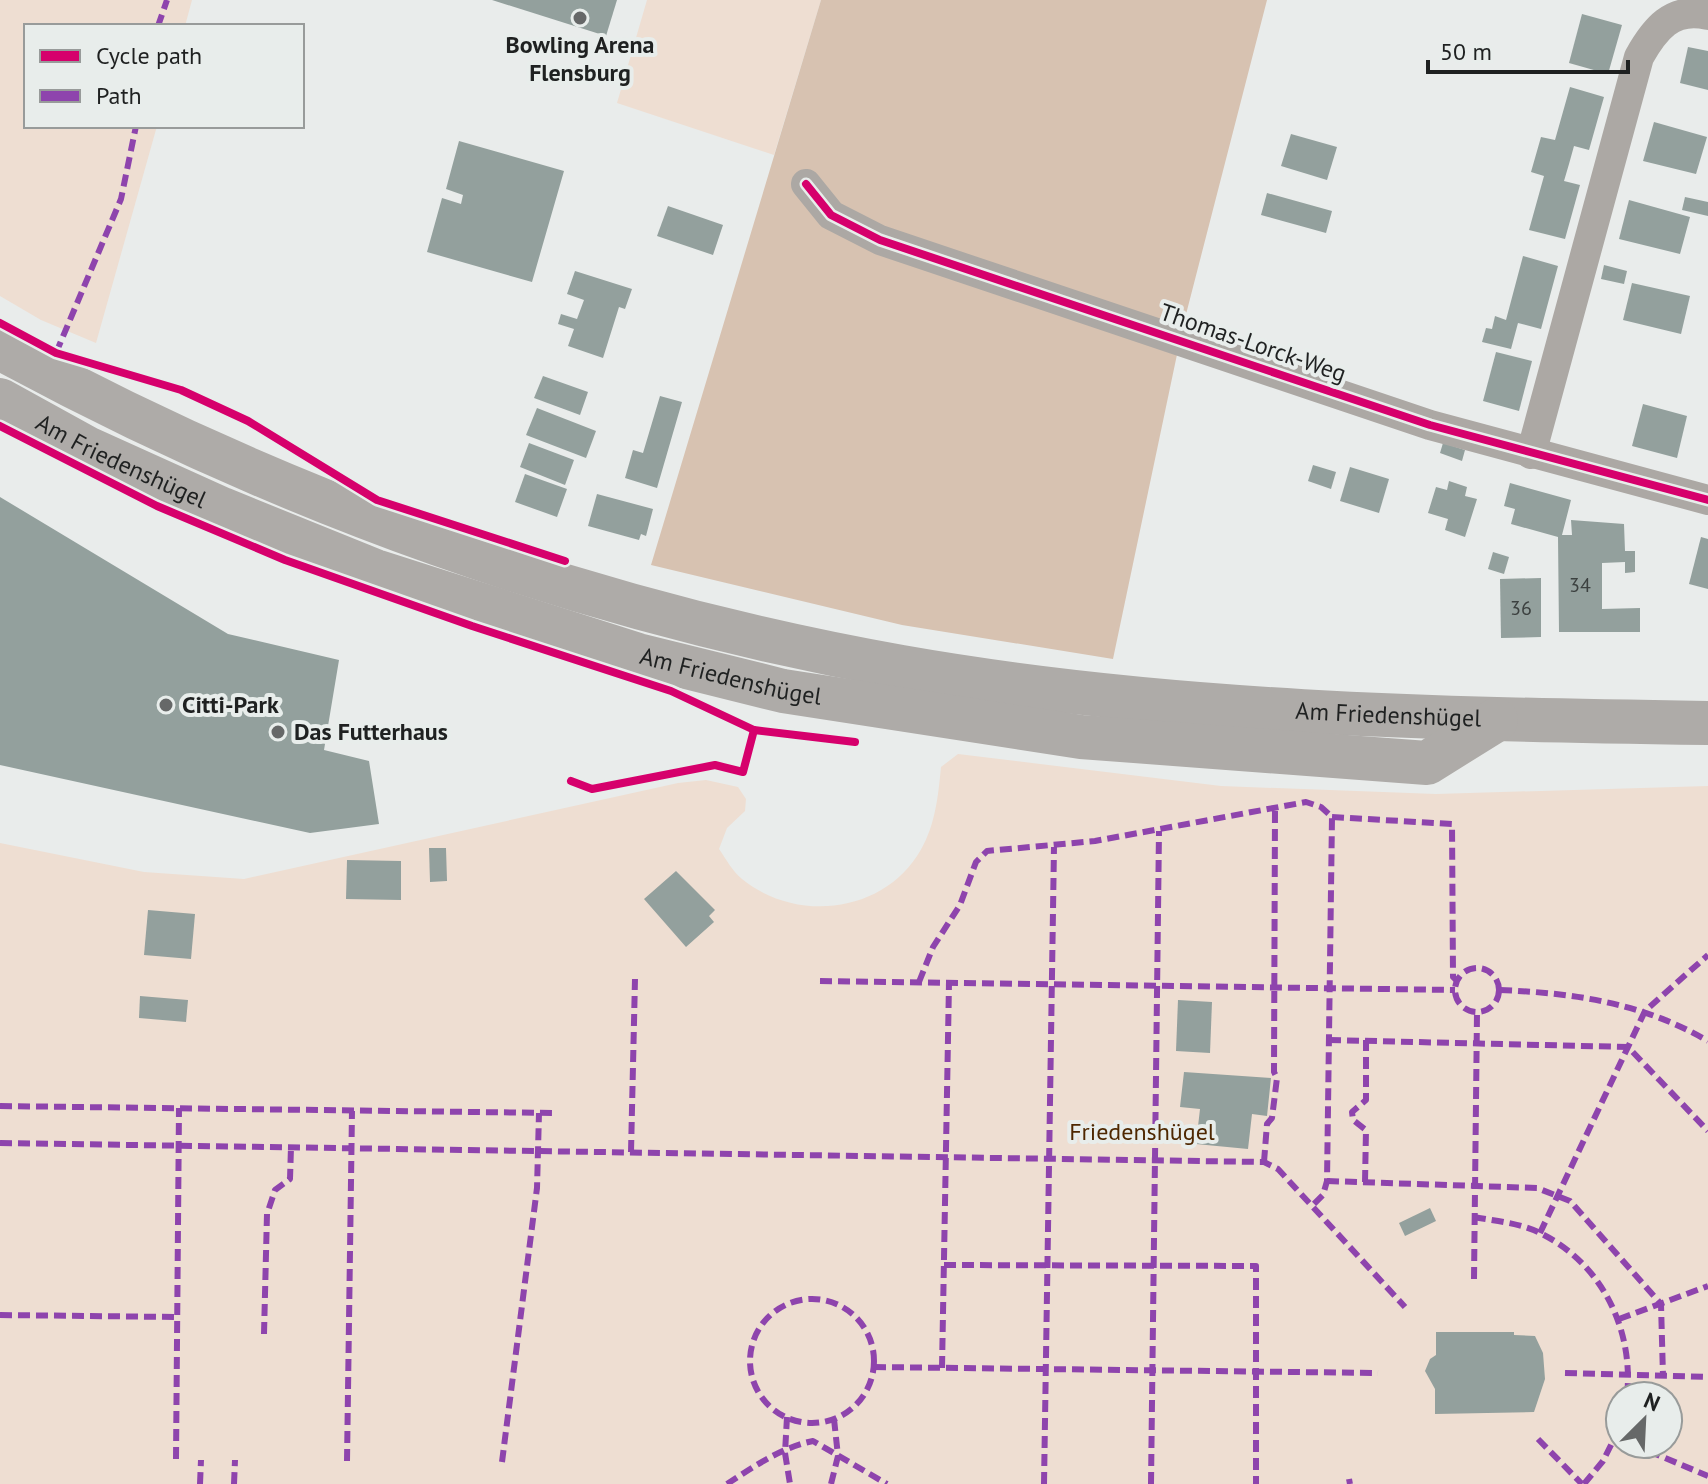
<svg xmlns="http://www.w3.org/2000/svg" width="1708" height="1484" font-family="'PT Sans',sans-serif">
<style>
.green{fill:#eeded2;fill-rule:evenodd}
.forest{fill:#d7c2b1}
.building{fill:#93a09d}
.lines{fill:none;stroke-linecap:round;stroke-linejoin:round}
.street{stroke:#aca8a4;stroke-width:30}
.primary{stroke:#aeaba8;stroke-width:44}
.quiet{stroke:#8e44ad;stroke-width:6;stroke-dasharray:12 6;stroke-linecap:butt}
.cycleway-casing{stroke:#e8edeb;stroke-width:13}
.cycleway{stroke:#d6006c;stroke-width:8}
.poi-dot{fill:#666868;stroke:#e8edeb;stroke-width:3}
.labels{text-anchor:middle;stroke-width:8;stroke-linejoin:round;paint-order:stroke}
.number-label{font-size:20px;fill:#3c4140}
.poi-label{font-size:24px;font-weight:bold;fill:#1f2121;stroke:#e8edeb;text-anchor:start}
.street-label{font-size:24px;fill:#1f2121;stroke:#e8edeb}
.park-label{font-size:24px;fill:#4e2701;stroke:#e8edeb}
</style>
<rect width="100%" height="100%" fill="#e9eceb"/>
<!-- green -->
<g class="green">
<polygon points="0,0 192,0 185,26 26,26 26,126 157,126 96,343 41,320 0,296"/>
<polygon points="647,0 821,0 774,155 617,103"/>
<path d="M958,754l263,32 215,8 272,-8v698h-1708v-641l144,29 100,7 434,-96 28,-3 32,7 8,12 -1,12 -18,17 -8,21c7,10 14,23 23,30 53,43 137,35 175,-23 18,-27 21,-58 24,-89zM1620,1396h48v48h-48z"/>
</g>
<!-- forest -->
<polygon class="forest" points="821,0 1267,0 1183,326 1113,659 902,625 651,565"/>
<!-- building -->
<g class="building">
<polygon points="492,0 617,0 606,36"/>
<polygon points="1582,14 1622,25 1608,74 1569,63"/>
<polygon points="1688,47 1708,51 1708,90 1680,83"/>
<polygon points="1570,87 1604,97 1589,150 1574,146 1569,164 1564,181 1580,185 1565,239 1529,230 1544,176 1531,172 1541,137 1555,140"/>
<polygon points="1654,122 1707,137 1696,174 1643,161"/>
<polygon points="1291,134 1337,147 1327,180 1281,166"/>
<polygon points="459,141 564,171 532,282 427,252 442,198 461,204 463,195 446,189"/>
<polygon points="1267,193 1332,211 1326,233 1261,215"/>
<polygon points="1685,197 1708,202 1708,216 1682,210"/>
<polygon points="1629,200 1690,217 1680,254 1619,239"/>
<polygon points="668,206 723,225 713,255 657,236"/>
<polygon points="1523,256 1558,266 1541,329 1518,323 1511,349 1482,342 1486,328 1492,329 1495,316 1506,320"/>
<polygon points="1604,265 1627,271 1624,284 1601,279"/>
<polygon points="575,271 632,289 625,309 619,307 603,358 568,346 574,329 558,324 561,314 577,319 584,300 567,294"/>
<polygon points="1632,283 1690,296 1681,334 1623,320"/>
<polygon points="1496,352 1532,361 1519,411 1483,401"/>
<polygon points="543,376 588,392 580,415 534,398"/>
<polygon points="660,396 682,402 657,488 625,478 633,450 643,453"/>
<polygon points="1643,404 1687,416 1677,458 1632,446"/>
<polygon points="537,408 596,431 586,458 526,435"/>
<polygon points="529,443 574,460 565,485 520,467"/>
<polygon points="1443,443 1465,450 1462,461 1440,453"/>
<polygon points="1313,465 1336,472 1331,489 1308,481"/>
<polygon points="1350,467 1389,479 1379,513 1340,501"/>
<polygon points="525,474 567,489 557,517 515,502"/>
<polygon points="1449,481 1467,487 1465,496 1477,499 1465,537 1445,530 1448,519 1428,513 1436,487 1447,490"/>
<polygon points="1510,483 1571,500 1562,535 1572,535 1571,520 1624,524 1625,551 1635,551 1635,572 1625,573 1625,562 1602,563 1602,609 1640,608 1640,632 1559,632 1558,537 1511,524 1515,509 1504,506"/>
<polygon points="597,494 653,509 646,536 641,534 639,540 588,526"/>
<polygon points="0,497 228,634 339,660 324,750 369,761 379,824 310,833 0,765"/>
<polygon points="1701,537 1708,539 1708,589 1689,584"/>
<polygon points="1493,552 1509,557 1504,574 1488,569"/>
<polygon points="1541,578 1541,637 1501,638 1500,579"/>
<polygon points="429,848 446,848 447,881 430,882"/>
<polygon points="347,860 401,861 401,900 346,899"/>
<polygon points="676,871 715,910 709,916 714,922 686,947 644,899"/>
<polygon points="148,910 195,914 191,959 144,955"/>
<polygon points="140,996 188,1000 186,1022 139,1018"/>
<polygon points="1178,1000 1212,1002 1210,1053 1176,1051"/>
<polygon points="1184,1072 1271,1078 1267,1116 1252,1114 1248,1149 1196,1144 1200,1109 1180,1107"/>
<polygon points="1430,1208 1436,1221 1405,1236 1399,1223"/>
<polygon points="1436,1332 1514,1332 1514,1335 1535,1336 1543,1353 1545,1379 1534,1412 1435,1414 1435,1389 1425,1371 1430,1359 1436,1355"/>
</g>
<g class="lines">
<!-- street -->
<g class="street">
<polyline points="806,184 831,215 880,240 1430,425 1708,500"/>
<path d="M1531,454l108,-397c15,-27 33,-51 69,-42"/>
</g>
<!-- primary -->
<g class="primary">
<path id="s1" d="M0,348c281,153 586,263 901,319 266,47 538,52 807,56"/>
<path id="s2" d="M0,400l87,48 135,61 153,62 263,84 145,36 298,46 346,26 69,-43"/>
</g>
<!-- quiet -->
<g class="quiet">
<polyline points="158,26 167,0"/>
<polyline points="56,353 121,199 136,126"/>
<polyline points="1332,817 1452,824 1453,977 1457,981"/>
<circle cx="1477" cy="990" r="22"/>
<polyline points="820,981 1455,990"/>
<polyline points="919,982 933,947 960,905 976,862 987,851 1095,841 1306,802 1321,807 1332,817 1327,1181 1323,1195 1312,1206"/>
<path d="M1500,990c74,3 143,13 208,51"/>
<polyline points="1329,1040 1628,1047 1708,1131"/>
<polyline points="0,1106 555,1113"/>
<polyline points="0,1143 1264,1162 1278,1169 1405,1307"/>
<polyline points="631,1152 635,979"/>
<polyline points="1264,1162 1267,1124 1272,1118 1277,1078 1274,1072 1275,809"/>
<polyline points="1327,1181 1537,1188 1570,1201 1661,1304 1663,1376"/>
<polyline points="1365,1182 1366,1130 1353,1120 1352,1112 1366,1100 1366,1040"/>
<path d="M1474,1217c22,4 46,6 66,16 62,30 94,97 87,163"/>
<polyline points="1540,1233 1645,1011 1708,955"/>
<polyline points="944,1265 1256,1266 1256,1484"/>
<polyline points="1474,1279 1477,1013"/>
<circle cx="812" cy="1361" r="62"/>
<polyline points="0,1315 177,1317"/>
<polyline points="1619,1319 1708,1286"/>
<polyline points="264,1334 267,1214 275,1190 290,1179 291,1147"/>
<polyline points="874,1367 1378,1373"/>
<polyline points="942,1368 949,983"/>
<polyline points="1565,1373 1708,1377"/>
<polyline points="787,1417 785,1453 790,1484"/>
<polyline points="1538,1439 1582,1484"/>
<polyline points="1632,1444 1708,1476"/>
<polyline points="176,1459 179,1108"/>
<polyline points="347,1461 352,1111"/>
<polyline points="502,1462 537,1188 539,1113"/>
<polyline points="1349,1479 1350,1484"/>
<polyline points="200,1484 201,1460"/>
<polyline points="234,1484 235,1460"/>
<path d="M727,1484c26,-17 55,-37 86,-43l74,43"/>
<polyline points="831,1484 838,1456 834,1419"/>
<polyline points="1044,1484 1054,847"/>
<polyline points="1151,1484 1159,831"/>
<polyline points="1584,1484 1603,1461 1620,1427"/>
</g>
<defs>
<g id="cycleway">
<polyline points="806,184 831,215 880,240 1430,425 1708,500"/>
<polyline points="0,323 56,353 181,390 248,421 377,500 565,561"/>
<polyline points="0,426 157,506 285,560 472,626 671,691 754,730"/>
<polyline points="571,781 592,789 715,765 743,772 754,730 855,742"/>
</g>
</defs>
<!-- cycleway casing -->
<use href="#cycleway" class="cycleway-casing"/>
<!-- cycleway -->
<use href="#cycleway" class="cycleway"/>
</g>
<!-- markers -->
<g class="poi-dot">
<circle cx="580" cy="18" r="8"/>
<circle cx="166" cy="705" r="8"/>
<circle cx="278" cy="732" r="8"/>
</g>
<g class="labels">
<!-- number labels -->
<g class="number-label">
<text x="1580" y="592">34</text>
<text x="1521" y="615">36</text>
</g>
<!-- poi labels -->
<g class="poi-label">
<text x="580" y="53" text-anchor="middle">Bowling Arena<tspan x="580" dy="28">Flensburg</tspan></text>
<text x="182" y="713">Citti-Park</text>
<text x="294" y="740">Das Futterhaus</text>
</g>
<!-- street labels -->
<g class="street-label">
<text transform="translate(1253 343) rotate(19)" y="8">Thomas-Lorck-Weg</text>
<text dy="8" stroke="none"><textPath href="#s2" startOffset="136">Am Friedenshügel</textPath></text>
<text dy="8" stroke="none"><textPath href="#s2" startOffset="784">Am Friedenshügel</textPath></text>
<text dy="8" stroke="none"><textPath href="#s1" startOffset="1450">Am Friedenshügel</textPath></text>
</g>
<!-- park labels -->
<g class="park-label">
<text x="1142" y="1140">Friedenshügel</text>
</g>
</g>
<!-- legend -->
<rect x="24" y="24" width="280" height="104" fill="#e8edeb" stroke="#989b9a" stroke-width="2"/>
<rect x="40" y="50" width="40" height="12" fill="#d6006c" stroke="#989b9a" stroke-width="2"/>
<text x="96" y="64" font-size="24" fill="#1f2121">Cycle path</text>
<rect x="40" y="90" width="40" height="12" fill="#8e44ad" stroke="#989b9a" stroke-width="2"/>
<text x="96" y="104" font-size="24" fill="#1f2121">Path</text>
<!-- north arrow -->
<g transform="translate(1644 1420) rotate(24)"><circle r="38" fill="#e8edeb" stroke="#989b9a" stroke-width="2"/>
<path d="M0-6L14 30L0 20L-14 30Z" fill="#666868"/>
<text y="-12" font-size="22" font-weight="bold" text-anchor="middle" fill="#1f2121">N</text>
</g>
<!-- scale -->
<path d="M1428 60v12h200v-12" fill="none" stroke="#1f2121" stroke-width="4"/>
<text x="1440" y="60" font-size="24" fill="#1f2121" stroke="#e8edeb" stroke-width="6" paint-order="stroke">50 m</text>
</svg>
